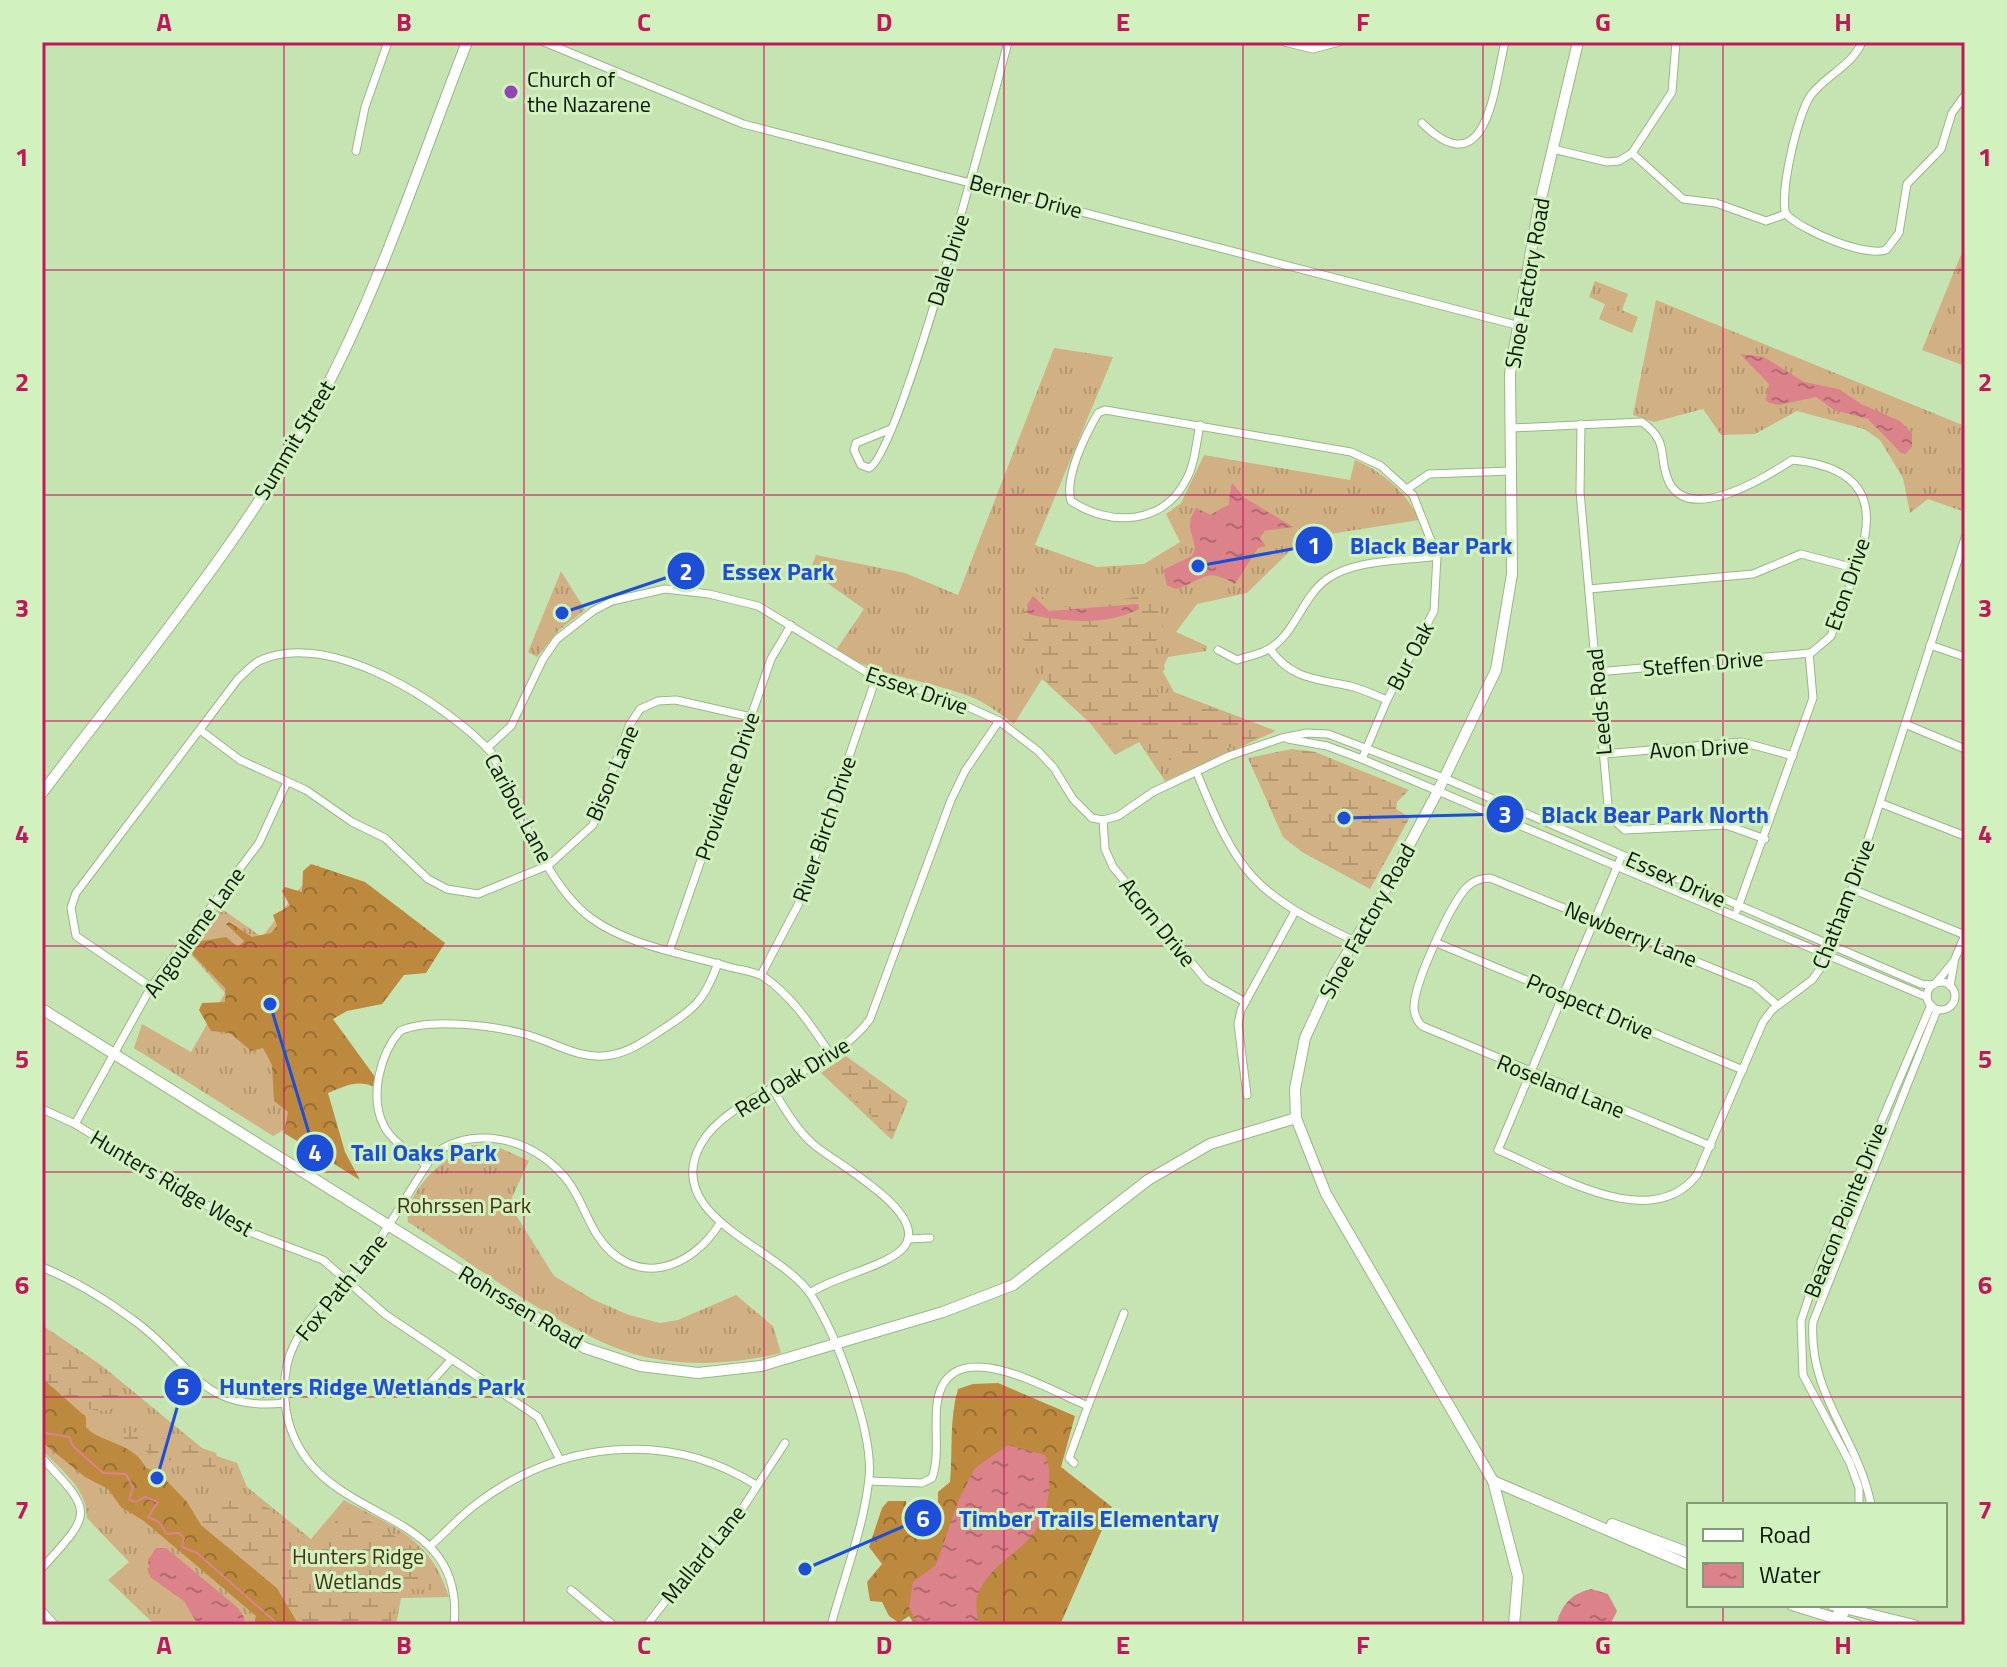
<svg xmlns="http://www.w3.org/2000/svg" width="2007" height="1667" font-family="'Titillium Web',sans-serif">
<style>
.grass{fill:url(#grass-tufts)}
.forest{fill:url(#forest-crowns)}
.wetland{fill:url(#wetland-marsh)}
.pitch{fill:#d1b084}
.water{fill:url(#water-ripples)}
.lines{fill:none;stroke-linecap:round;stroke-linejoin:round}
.stream{stroke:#dc828b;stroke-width:2}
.street-casing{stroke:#99b787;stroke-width:9}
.secondary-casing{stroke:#99b787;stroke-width:12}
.highway-casing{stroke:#99b787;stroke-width:16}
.street{stroke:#fff;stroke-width:7}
.secondary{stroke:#fff;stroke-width:10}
.highway{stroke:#fff;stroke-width:14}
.grid{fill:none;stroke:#c2185b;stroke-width:2;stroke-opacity:0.55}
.poi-dot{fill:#9446b6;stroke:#d1f1bf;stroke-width:3}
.labels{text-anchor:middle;stroke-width:6;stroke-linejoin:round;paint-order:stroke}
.poi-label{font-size:22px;fill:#0c1706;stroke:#d1f1bf;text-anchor:start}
.street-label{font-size:22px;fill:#0c1706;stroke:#d1f1bf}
.park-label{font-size:22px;fill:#473111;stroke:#d1f1bf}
.leader{fill:none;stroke:#1d4ed8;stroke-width:3}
.callout-dot{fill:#1d4ed8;stroke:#d1f1bf;stroke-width:3}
.mark-label{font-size:24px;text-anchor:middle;font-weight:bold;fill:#fff}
.callout-label{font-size:24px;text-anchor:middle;font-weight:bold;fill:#1d4ed8;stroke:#d1f1bf;stroke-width:6;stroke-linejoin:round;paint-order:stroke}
.neatline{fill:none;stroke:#c2185b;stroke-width:3}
.grid-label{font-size:26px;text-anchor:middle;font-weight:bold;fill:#c2185b}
</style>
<defs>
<pattern id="grass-tufts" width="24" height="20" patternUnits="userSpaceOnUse" patternTransform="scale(2)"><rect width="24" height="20" fill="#d1b084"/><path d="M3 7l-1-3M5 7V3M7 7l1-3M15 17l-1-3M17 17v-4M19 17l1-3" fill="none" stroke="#b29770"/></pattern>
<pattern id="forest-crowns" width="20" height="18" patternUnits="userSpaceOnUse" patternTransform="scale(2)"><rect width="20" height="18" fill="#bc893e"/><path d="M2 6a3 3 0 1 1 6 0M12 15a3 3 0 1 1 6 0" fill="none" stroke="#976f32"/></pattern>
<pattern id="wetland-marsh" width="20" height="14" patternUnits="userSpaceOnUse" patternTransform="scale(2)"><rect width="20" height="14" fill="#d1b084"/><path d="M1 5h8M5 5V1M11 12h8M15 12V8" fill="none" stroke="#b29770"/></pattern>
<pattern id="water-ripples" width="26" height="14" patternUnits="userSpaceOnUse" patternTransform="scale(2)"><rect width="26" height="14" fill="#dc828b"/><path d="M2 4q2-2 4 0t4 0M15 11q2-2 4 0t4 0" fill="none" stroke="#b16970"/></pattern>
</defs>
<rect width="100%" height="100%" fill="#c5e4b2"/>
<!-- grass -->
<g class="grass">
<polygon points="1965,245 1965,366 1922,350"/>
<polygon points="1595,281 1628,294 1622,310 1638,317 1632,333 1599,319 1605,304 1589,297"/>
<polygon points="1656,300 1965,426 1965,512 1928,499 1910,513 1903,478 1880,440 1864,429 1797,411 1755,434 1721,435 1703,409 1654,422 1633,415"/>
<path d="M1054,348l59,9 -78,188 62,22 47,-3 36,-22 -14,-28 15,-11 23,-48 146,25 5,-20c28,12 52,32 64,60l-108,17 -20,13 -44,43 -50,11 -21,28 31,14 -1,5 -38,6 -6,13 12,22 102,39 -111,50 -26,-39 -24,13 -25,-32 -48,-44 -28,45c-15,-11 -30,-23 -48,-29 -44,-16 -90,-19 -130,-45l28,-41 -54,-38 6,-16 89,18 53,22z"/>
<polygon points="561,571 585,610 559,630 537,657 528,652"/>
<polygon points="318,865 365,924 323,994 304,1118 273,1136 134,1048 142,1024 191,1052 225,993 187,950 219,907 262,937"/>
<polygon points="846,1056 908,1101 892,1140 821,1073"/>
<path d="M472,1145l28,3 29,13 -20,43 45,72 40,24 35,15 31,8 18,-3 58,-25 37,31 8,27c-44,11 -95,14 -140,3 -69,-17 -171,-94 -233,-134 -5,-29 39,-68 64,-77z"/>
<path d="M42,1325l59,40 107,88 29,10 10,24 64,52 33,-39c51,28 86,37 105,97l-48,1 -5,27h-241l-47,-45 21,-18 -42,-44c0,-30 -26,-48 -45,-68z"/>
</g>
<!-- forest -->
<g class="forest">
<path d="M311,864l54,18 80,61 -19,30 -22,2 -22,29 -35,7 -14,8 42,58v10c-18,-8 -30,-1 -47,6l17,59 15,28 -76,-47 4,-21 -14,-11 -2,-36 -9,-17 -12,3 -21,-18 -19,-2 -12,-21 3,-7 23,-1 1,-13 -33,-34 -2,-6 5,-7 30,-5 12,10 6,-6 -18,-17 3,-2 23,15 19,-4 6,-7 -4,-11 17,-9 -8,-15 3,-4 17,5 1,-21z"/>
<path d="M42,1378l44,39v11c20,17 47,14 60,40l12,4 29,30 14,23 76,63 22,37h-45l2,-9 -112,-95 -23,-14 -13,-18 -23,-12 -43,-35z"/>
<path d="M998,1383l77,33 -14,51 51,40 -52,118h-145l-6,-9 -10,7 -10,-7 -7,-14 -12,-1 -3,-19 15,-18 -13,-17 13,-39 6,-7h18l4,31 28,-7v-33l12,-10c3,-32 -1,-62 8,-93l15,-5z"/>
</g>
<!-- wetland -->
<g class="wetland">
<path d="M1032,591l7,1 13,17 99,-14 13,22 -3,20 -10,7 1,8 9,4 4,13 -11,13 4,11h16l99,37c-33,19 -81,28 -118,32l-15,-20 -25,9 -18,-22 -54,-51c5,-18 -9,-27 -21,-40l3,-40z"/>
<polygon points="1292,749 1315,752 1409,790 1397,802 1396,809 1410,817 1370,889 1302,852 1283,837 1248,758"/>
<polygon points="846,1064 852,1064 904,1102 894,1132 890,1132 826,1076"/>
<path d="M42,1334l16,12 6,11c12,2 17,6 23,18l15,5 26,18c-28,30 -63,0 -86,-20z"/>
<path d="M126,1431c11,0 83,18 90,22l2,9 -3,5c-30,1 -67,-12 -92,-27z"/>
<polygon points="249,1494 314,1545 348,1508 416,1549 438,1581 431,1590 410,1589 398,1596 390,1625 299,1625 277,1588 201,1525 210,1508"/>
</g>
<!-- pitch -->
<g class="pitch">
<polygon points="1965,291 1965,349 1945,341"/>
<polygon points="1611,308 1632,317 1628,327 1607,318"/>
<polygon points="1009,650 1031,665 1023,675 1002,660"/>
</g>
<!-- water -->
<g class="water">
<polygon points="1740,354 1764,357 1804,382 1839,389 1861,404 1900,421 1912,433 1912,447 1905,454 1901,453 1868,419 1834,410 1816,397 1779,405 1769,403 1766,400 1769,384"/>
<path d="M1232,483l13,15 48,29 -30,4 -3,8 6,7 -8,2 -23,36c-31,-18 -31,-3 -59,5l-9,-4 -4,-15 29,-14 3,-8c-3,-18 -10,-22 1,-40l15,7c27,-19 13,3 21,-32z"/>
<path d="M1033,596l16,15 89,-7 1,5c-33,17 -75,13 -111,5l-1,-9z"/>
<path d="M1008,1445l37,10c5,10 4,19 4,31 -1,64 -53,64 -71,108 -4,9 0,21 1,31h-61l-9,-18 4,-25 23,-17 23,-66 16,-31z"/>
<polygon points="156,1548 166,1548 238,1608 244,1617 244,1625 198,1625 184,1601 150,1577 148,1560"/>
<path d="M1591,1589l17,5 9,17 -7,14h-54c6,-21 15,-31 35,-36z"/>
</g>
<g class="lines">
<!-- stream -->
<polyline class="stream" points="42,1421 45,1433 69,1437 73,1446 103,1473 126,1474 133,1488 129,1500 136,1502 145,1497 158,1502 148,1517 159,1522 167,1534 179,1533 184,1538 182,1547 197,1553 279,1625"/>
<defs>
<g id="street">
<polyline points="544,42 743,124 1516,325"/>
<polyline points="1284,42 1313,49 1339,42"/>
<path d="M1422,123c66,65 72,-37 83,-81"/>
<polyline points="1553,149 1607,162 1619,161 1632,153 1672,92 1676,42"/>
<polyline points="356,151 365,107 388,42"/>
<polyline points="1632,153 1683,199 1716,203 1766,221 1786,214"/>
<path d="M1786,214c16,17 79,43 100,36l13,-17 8,-49 34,-35 11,-36 13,-18"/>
<path d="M1786,214c-7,-20 12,-102 25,-119 16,-21 40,-28 51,-53"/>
<polyline points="1581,424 1580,492 1609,816 1625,830 1726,825 1765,839"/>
<path d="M1200,425c-4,18 -5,39 -14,55 -23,45 -76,47 -115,21 -7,-24 15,-67 27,-88l7,-3 246,42 30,14 32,29 24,61 -3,55 -47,89 -25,59"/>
<path d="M1512,428l130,-6c29,21 15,34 27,60 21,43 99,-6 123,-22 121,12 64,102 39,176l-20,17 -214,19"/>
<path d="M891,429l-35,14 -2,7 7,15 8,3c30,-11 125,-373 139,-426"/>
<polyline points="1407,489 1429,474 1511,471"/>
<polyline points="1589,589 1753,574 1801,554 1854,568"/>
<polyline points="1930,645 1965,657"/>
<path d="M1270,649c21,30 46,30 80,37 12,3 25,9 37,14"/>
<path d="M1218,650l19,10c11,-4 26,-6 35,-13 24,-16 31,-51 55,-68 28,-20 77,-18 110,-23"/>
<polyline points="1905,724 1965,749"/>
<polyline points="200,730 240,760 306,790 352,822 385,838 428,879 447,889 478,894 549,865 593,825 629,726 640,709 658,701 676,700 751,717"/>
<polyline points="1288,739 1327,746 1362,759 1927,997"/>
<polyline points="487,748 511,726 543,659 557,639 593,611 612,601 665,589 709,594 758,606 876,678 951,699 999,721 1038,751 1054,768 1073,799 1092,818 1103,820 1118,816 1153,792 1229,756 1282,738 1307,733 1328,734 1444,778 1921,984 1933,985"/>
<polyline points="1604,754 1742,742 1793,756"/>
<path d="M1197,773c41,102 57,121 158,168"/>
<polyline points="1880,803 1965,836"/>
<polyline points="1103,820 1105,849 1113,867 1206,980 1245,1002"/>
<path d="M1622,855l-124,295c56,23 152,85 199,25l66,-153 9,-12 40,-30 10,-14 30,-77 113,-351"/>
<polyline points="1852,889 1965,935 1954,961 1935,984"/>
<polyline points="1737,910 1813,698 1809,653"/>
<polyline points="1437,943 1743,1070"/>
<polyline points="670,949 771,659 791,625"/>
<polyline points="761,975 798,905 876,678"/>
<circle cx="1941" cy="996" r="14"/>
<polyline points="1950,986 1954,963"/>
<path d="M151,987l-75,-51 -5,-28 5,-15 162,-214c7,-6 15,-16 23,-19 69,-31 184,43 230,92 25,50 55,133 100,166 38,28 94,36 138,49 11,3 25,4 35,10 29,20 48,50 67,78"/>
<path d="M773,1090c12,19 23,39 40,54 20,18 118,69 91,103 -15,19 -69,29 -94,46"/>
<polyline points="1247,1095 1238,1024 1241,1010 1294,913"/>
<polyline points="42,1109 75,1124 252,1233 323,1260 386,1315 538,1417 560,1460"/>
<polyline points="75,1124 151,987 259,843 287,782"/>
<path d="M1711,1146l-289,-120c-5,-5 -7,-9 -8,-17 -1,-24 36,-104 53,-122 7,-7 14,-9 23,-9l264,107 23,20"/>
<path d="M426,1165c-13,-11 -34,-23 -42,-39 -15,-29 -4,-72 16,-95 30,-14 96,-5 128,4 28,8 53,26 83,20 18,-3 34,-14 49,-24 34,-22 44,-29 58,-68"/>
<polyline points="908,1239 930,1238"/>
<path d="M42,1267c31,13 63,32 90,52 61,43 66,93 153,84"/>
<polyline points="422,1392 451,1360"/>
<path d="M42,1458c52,55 51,54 0,110"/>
<polyline points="1074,1463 1069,1458 1088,1406"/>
<path d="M869,1481l53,2 10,-5c8,-22 2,-51 5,-74 10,-76 112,-14 151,2l36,-93"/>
<polyline points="1859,1505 1859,1488 1850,1463 1803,1375 1801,1321 1818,1270 1931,1005"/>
<path d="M1871,1505c-13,-68 -63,-110 -58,-183l124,-312"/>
<path d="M430,1546c15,-13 29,-29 45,-41 83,-64 192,-76 281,-20"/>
<polyline points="571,1590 613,1625"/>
<polyline points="42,1611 55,1625"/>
<path d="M454,1625c13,-129 -147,-94 -168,-215 -3,-22 -2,-45 8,-65 16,-33 48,-55 70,-84 26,-34 46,-72 70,-107 39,-28 93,-17 126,18 18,18 24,42 37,63 36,55 94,35 123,-12"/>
<polyline points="647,1625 693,1565 733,1523 785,1443"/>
<path d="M831,1625c13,-48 33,-98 38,-147 5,-46 -33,-144 -58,-183 -30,-47 -151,-78 -110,-151 27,-50 131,-71 169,-125l81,-219 14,-29 34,-50"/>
</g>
<g id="secondary">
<path d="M42,793c100,-133 212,-264 288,-413 55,-108 93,-226 137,-338"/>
<polyline points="42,1009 585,1348 640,1366 698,1373 761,1366 943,1312 1013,1285 1148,1180 1210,1144 1296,1118"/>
<polyline points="1493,1481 1689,1565"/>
<polyline points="1612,1524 1689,1553"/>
<polyline points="1792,1605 1857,1625"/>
<polyline points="1832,1605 1914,1625"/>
<polyline points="1514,1625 1518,1577 1493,1481 1326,1194 1296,1118 1295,1089 1305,1038 1334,975 1383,894 1438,791 1496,670 1512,574 1510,373 1538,211 1578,42"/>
</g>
<polyline id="highway" points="1835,1625 1843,1609"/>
</defs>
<!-- street casing -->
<use href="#street" class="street-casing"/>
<!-- secondary casing -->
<use href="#secondary" class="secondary-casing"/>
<!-- highway casing -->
<use href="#highway" class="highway-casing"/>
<!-- street -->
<use href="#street" class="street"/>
<!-- secondary -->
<use href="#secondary" class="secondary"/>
<!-- highway -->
<use href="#highway" class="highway"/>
</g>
<!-- grid -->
<path class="grid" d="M284,42v1583M524,42v1583M764,42v1583M1004,42v1583M1243,42v1583M1483,42v1583M1723,42v1463M42,270h1923M42,495h1923M42,721h1923M42,946h1923M42,1172h1923M42,1397h1923M1723,1605v20"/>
<!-- markers -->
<circle class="poi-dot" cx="511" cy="92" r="8"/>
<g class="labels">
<!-- poi labels -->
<g class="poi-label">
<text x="527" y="87">Church of<tspan x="527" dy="25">the Nazarene</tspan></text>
</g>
<!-- street labels -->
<g class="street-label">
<text transform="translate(1026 196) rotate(15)" y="8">Berner Drive</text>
<text transform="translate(948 260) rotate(-73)" y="8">Dale Drive</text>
<text transform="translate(1527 283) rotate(-80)" y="8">Shoe Factory Road</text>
<text transform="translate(294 440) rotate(-59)" y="8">Summit Street</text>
<text transform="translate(1847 584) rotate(-71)" y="8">Eton Drive</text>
<text transform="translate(1410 656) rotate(-62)" y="8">Bur Oak</text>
<text transform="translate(1703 663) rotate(-5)" y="8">Steffen Drive</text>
<text transform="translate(917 690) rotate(19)" y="8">Essex Drive</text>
<text transform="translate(1599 702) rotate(-95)" y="8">Leeds Road</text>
<text transform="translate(1699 748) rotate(-3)" y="8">Avon Drive</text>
<text transform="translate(612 773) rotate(-67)" y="8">Bison Lane</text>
<text transform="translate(727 786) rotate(-71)" y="8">Providence Drive</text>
<text transform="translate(519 808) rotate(62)" y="8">Caribou Lane</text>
<text transform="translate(824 829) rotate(-71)" y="8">River Birch Drive</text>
<text transform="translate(1676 879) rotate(24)" y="8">Essex Drive</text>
<text transform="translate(1843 904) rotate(-69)" y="8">Chatham Drive</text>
<text transform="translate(1367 921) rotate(-61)" y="8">Shoe Factory Road</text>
<text transform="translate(1158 922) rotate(51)" y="8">Acorn Drive</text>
<text transform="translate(194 932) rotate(-54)" y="8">Angouleme Lane</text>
<text transform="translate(1631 934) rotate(22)" y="8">Newberry Lane</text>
<text transform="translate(1590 1006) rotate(23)" y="8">Prospect Drive</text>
<text transform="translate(792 1077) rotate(-32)" y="8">Red Oak Drive</text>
<text transform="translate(1561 1086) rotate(22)" y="8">Roseland Lane</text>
<text transform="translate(172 1183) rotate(31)" y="8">Hunters Ridge West</text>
<text transform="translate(1845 1210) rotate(-68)" y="8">Beacon Pointe Drive</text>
<text transform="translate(341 1287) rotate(-51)" y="8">Fox Path Lane</text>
<text transform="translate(521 1307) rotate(31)" y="8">Rohrssen Road</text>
<text transform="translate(703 1554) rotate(-51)" y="8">Mallard Lane</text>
</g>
<!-- park labels -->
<g class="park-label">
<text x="464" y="1213">Rohrssen Park</text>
<text x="358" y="1564">Hunters Ridge<tspan x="358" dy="25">Wetlands</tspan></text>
</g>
</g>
<!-- callouts -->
<path class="leader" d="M1198 566L1314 545M562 613L686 571M1344 818L1505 814M270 1004L315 1153M157 1478L183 1387M805 1569L923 1518"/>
<g class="callout-dot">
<circle cx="1198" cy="566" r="8"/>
<circle cx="562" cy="613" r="8"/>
<circle cx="1344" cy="818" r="8"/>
<circle cx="270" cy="1004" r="8"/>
<circle cx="157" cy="1478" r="8"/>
<circle cx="805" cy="1569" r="8"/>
<circle cx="1314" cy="545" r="20"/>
<circle cx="686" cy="571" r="20"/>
<circle cx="1505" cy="814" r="20"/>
<circle cx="315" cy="1153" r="20"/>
<circle cx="183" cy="1387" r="20"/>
<circle cx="923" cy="1518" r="20"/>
</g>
<g class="mark-label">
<text x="1314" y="554">1</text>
<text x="686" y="580">2</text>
<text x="1505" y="823">3</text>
<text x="315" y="1161">4</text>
<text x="183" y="1395">5</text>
<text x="923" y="1527">6</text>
</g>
<g class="callout-label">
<text x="1431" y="554">Black Bear Park</text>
<text x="778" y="580">Essex Park</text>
<text x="1655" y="823">Black Bear Park North</text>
<text x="424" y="1161">Tall Oaks Park</text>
<text x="372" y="1395">Hunters Ridge Wetlands Park</text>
<text x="1089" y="1527">Timber Trails Elementary</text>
</g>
<!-- border -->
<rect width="2007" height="1667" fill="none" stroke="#d1f1bf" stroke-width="88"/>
<!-- legend -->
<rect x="1687" y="1503" width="260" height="104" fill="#d1f1bf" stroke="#829a75" stroke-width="2"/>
<rect x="1703" y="1529" width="40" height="12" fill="#ffffff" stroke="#829a75" stroke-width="2"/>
<text x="1759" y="1543" font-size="24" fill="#0c1706">Road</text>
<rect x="1703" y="1563" width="40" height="24" fill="url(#water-ripples)" stroke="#829a75" stroke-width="2"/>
<text x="1759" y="1583" font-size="24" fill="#0c1706">Water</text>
<rect x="44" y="44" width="1919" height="1579" class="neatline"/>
<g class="grid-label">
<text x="164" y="31">A</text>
<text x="404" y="31">B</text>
<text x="644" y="31">C</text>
<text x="884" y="31">D</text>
<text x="1123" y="31">E</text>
<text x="1363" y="31">F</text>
<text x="1603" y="31">G</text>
<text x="1843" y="31">H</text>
<text x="22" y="166">1</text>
<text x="1985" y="166">1</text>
<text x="22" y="391">2</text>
<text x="1985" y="391">2</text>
<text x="22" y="617">3</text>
<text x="1985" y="617">3</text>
<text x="22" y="843">4</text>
<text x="1985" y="843">4</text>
<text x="22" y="1068">5</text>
<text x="1985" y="1068">5</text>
<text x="22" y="1294">6</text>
<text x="1985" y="1294">6</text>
<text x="22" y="1519">7</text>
<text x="1985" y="1519">7</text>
<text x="164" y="1654">A</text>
<text x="404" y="1654">B</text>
<text x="644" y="1654">C</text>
<text x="884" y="1654">D</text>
<text x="1123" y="1654">E</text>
<text x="1363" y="1654">F</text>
<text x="1603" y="1654">G</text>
<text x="1843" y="1654">H</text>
</g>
</svg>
